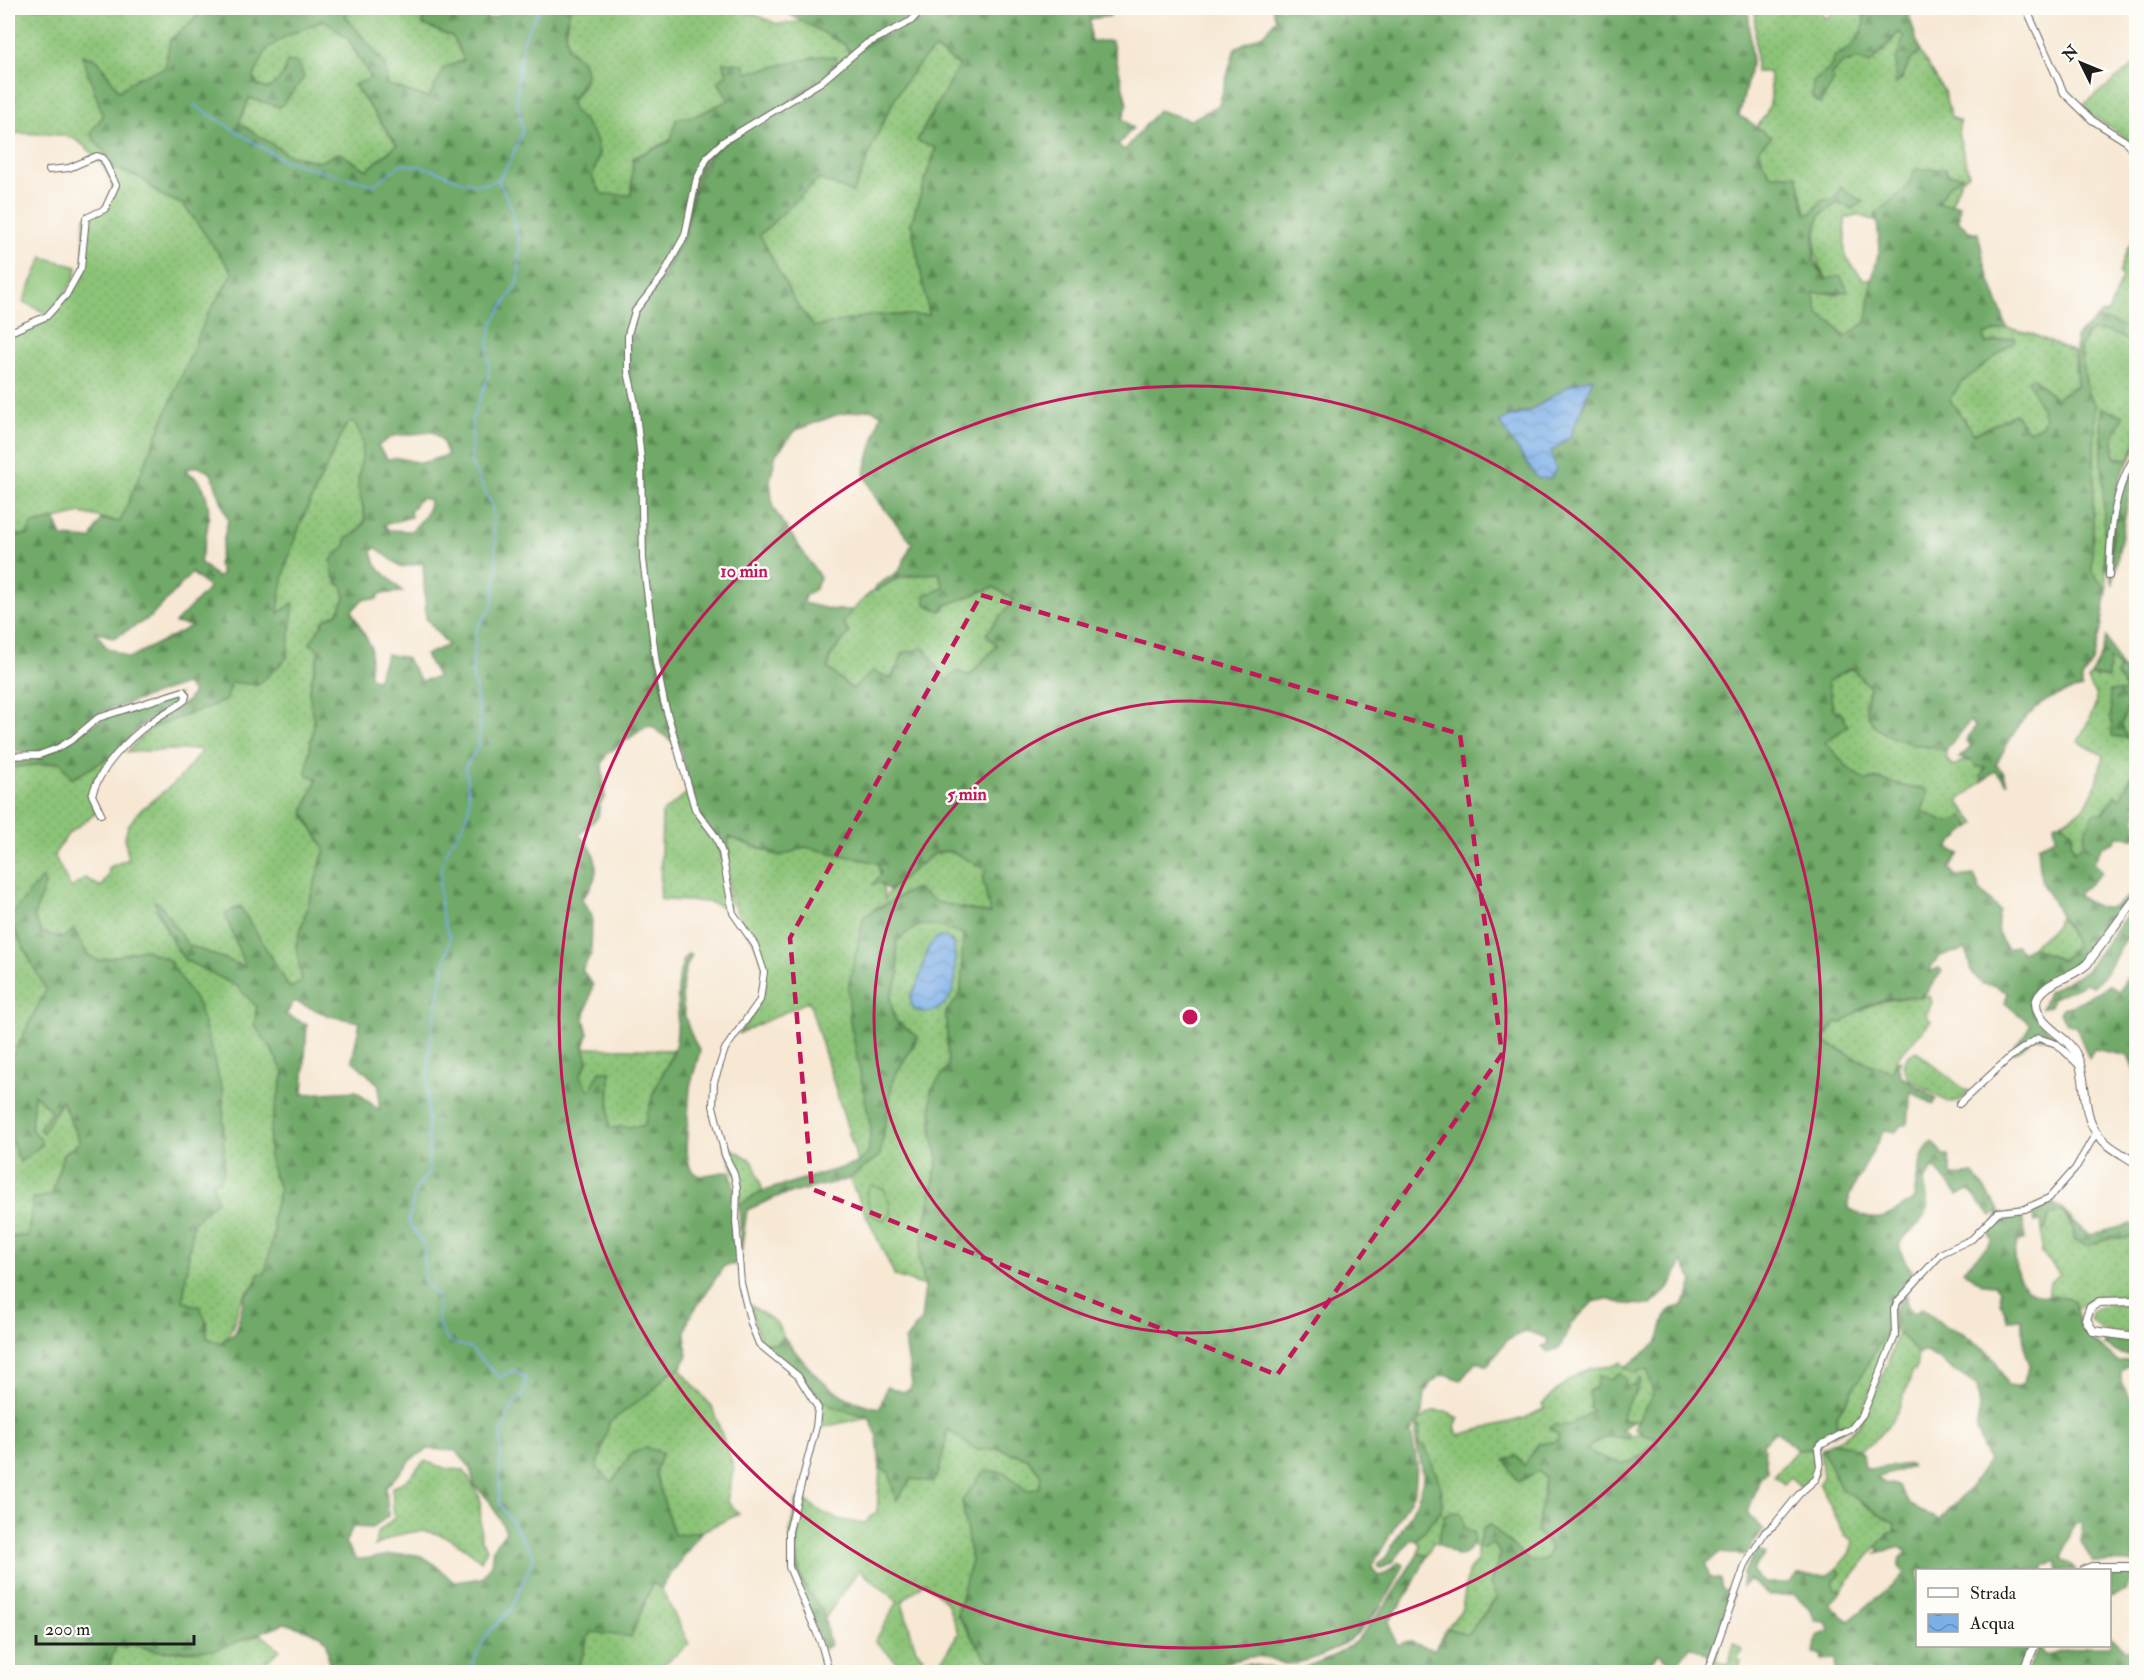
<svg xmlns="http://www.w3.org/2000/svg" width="2144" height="1680" font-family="'IM FELL Double Pica',serif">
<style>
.grass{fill:url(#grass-dots);stroke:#54704a;stroke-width:1.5;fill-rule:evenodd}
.forest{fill:url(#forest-firs);stroke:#466242;stroke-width:1.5;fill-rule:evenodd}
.wetland{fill:url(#wetland-marsh);stroke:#54704a;stroke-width:1.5}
.garden{fill:#8bc377;stroke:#54704a;stroke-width:1.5}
.water{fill:url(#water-waves);stroke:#4c6682;stroke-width:1.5}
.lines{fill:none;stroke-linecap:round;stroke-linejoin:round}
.stream{stroke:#7bafe8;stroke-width:1.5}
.minor-casing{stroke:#69635c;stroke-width:8}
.secondary-casing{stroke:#69635c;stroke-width:10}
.minor{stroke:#fff;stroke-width:6}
.secondary{stroke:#fff;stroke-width:8}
.marked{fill:none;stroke:#c2185b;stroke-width:4.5;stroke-dasharray:12 8;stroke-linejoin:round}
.ring{fill:none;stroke:#c2185b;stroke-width:3}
.centre{fill:#c2185b;stroke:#fdfcf7;stroke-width:3}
.ring-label{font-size:18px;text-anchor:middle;font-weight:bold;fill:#c2185b;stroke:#fdfcf7;stroke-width:5;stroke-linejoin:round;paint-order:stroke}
</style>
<defs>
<pattern id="grass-dots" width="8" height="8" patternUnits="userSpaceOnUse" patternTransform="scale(1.5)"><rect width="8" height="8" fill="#8bc377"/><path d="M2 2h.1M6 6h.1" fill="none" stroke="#77a766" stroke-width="1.8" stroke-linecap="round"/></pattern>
<pattern id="forest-firs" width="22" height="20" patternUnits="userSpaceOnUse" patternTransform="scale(1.5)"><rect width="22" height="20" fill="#70a968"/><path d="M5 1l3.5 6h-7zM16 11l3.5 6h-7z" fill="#5b8955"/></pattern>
<pattern id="wetland-marsh" width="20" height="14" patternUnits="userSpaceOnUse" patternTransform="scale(1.5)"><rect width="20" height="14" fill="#8bc377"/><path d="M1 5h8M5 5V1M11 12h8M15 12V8" fill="none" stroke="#77a766"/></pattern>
<pattern id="water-waves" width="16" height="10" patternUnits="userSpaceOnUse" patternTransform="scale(1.5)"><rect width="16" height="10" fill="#7bafe8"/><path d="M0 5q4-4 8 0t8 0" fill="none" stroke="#648ebb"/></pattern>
</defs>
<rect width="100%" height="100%" fill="#fdfcf7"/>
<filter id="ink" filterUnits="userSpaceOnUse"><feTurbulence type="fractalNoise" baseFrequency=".0167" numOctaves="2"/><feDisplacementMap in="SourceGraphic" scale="12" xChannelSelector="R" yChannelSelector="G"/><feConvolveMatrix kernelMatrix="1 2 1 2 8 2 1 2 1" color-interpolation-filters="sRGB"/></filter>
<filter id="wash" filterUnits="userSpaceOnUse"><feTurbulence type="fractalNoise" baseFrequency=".008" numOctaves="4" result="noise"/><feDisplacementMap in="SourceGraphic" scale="24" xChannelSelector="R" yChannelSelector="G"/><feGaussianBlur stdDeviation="1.35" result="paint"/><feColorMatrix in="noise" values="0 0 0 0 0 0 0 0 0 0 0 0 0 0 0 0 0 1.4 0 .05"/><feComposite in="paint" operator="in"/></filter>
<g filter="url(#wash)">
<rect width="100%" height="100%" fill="#f7e8d4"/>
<!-- grass -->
<g class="grass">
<path d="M8,8h195l-9,12 -24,20 -5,28 -28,10 -18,13 -22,-31 12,98 7,11 25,9 20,17 23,10 49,68 -26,43 -87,206 -39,-9 -51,12v9l-22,3v-198l39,-20 37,-43v-57c6,-7 13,-6 19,-11 27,-22 -12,-60 -31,-70 -12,-6 -49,-4 -64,-5z"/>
<polygon points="344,8 425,8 422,24 453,37 465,60 444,68 429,98 388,85 384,63 347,18"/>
<path d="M570,8h170l37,16 21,-2 3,-3 43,25 6,10 -11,9 -18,-7 -74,17 -24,-10 4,11 2,26 -31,15 -21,4 -6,21 -38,18 -2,38 -29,-2 -10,-17 8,-23 -17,-34 -10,-8 -3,-9 14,-19 -1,-23c-22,-14 -18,-31 -13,-53z"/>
<path d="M1755,8h66l3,10 6,-2v-8h30l4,5 -1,17 -13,19 -15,7 -5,12 -17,14 18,-7 12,-12 39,-10 17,-21 5,5 -3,44 10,-24 9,-5 24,39 7,26 9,5 -2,11 11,41 -8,6 -10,25 -14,-2 11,-16 13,-11 -15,-2v-4l-41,20 -29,23 -1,7 -19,-5 -11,3v38l18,23h9l-5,42 -22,17 -12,-15 -14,-8 -7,-23 26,2c-24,-31 -27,-38 -19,-77l18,-15 15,7 11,-8 -41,-1 -10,13 -6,1 -9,-39h-26l-8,-12 -8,-34c18,-21 18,-31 14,-57h-13z"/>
<polygon points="324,20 348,39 372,79 354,85 397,144 367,170 339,153 320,162 287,154 239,123 249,98 280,107 287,61 283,76 268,89 259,86 253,79 267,48 286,36"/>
<path d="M934,49l25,16 -42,75 19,7 -25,76 19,92h-57l-59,12 -20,-27 -35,-65 60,-56 34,13c23,-50 39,-107 81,-143z"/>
<path d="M2136,63v87c-12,-19 -38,-27 -55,-43z"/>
<polygon points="2136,236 2136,329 2128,331 2110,321 2094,321 2101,314 2108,313 2122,277 2119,274 2127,249"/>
<polygon points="2007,328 2030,333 2074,352 2077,385 2055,399 2034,378 2045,418 2042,425 2029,432 2015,414 1974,434 1950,400 1959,384 2015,341 2014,337 1985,344 1984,335"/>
<polygon points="2092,330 2110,332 2136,345 2136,443 2130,459 2114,458 2114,437 2122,417 2101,408 2107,591 2092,572 2095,404 2088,394 2080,347"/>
<path d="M352,420l9,11 2,15 -1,20 -4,17 7,37 -20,27 -12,8 3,27 7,6 2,10 -26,52 -10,41 5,32 -8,51 11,5 -14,34 22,36 -29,96 6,37 -12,7 -50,-83 -14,8 20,53 -58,-22 -29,-42 -3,6 18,36 11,15 52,26 20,21 -3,18 15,20 15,28 -7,34 -4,69 7,12 -8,29 2,14 -9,44 -6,-2c-3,13 -12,17 -18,28 -8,16 -5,32 -21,42l-13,-5 -1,-17 -23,-20 10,-78 24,-23 -73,-251 -46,12 -10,-6 -14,-25 -12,8 -21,-6 -7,-16 11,-32 -37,34 38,72 -38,75v-297l104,-12c-16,23 -28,28 -16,57l-28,21 -14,21 17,33 14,-10 16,9 8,-13 -1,-6 20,-9 -3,-22 3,-11 10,-14 40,-32 23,-28 -1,-3 -73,3 22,-23 78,-29 3,-18 63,-78 -16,10c6,-68 41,-126 68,-187z"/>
<path d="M940,573l5,15 -19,7 -1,9 16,7 5,-6 48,-18 20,13 -28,34 11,11 -28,31 -23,4 -51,-12 -3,11 -40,10 -24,-21 2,-11 19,-24 -6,-10c29,-40 47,-46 97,-50z"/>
<path d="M2108,659l11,9 7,24 -15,-1 11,33 8,-29 6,-6v91l-5,-4 -10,22 -6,-2c-13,19 -27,27 -32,49l-8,6 -4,-9 2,-10 -13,-10c33,-11 36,-37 43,-67l-25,-13 17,-35 1,-10 -8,-17 3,-5 6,3z"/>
<path d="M1851,668l19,20 -6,16 47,40 35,6 1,10 7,6c13,-9 19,-5 32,2l-5,8 2,5 -25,20 18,23 -5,3 -8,-11c-16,11 -26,3 -42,-5l7,-18 -53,-15 -8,3 -18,-12 -24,-27 23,-16 -15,-17 -5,-28z"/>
<path d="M687,793c7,21 13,23 24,40 14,20 15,49 19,72l-4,4c-21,-12 -43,-6 -66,-10l2,-86z"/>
<path d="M728,837l52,19 25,-9 73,16 7,36c5,-12 13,-16 22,-24 40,-32 34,-29 79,-5l-3,9 8,35 -55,-12 -21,-14 -26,16 -13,3 -26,113 21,109 -3,24 -10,10 -49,-162 -71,33c30,-35 37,-57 12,-99 -4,-8 -11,-16 -14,-24 -9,-23 -8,-50 -8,-74z"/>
<polygon points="2060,917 2076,945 2063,961 2031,947 2054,928"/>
<path d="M927,922l37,12 -3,60 -15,18 3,54 -18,24 1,45 6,22 -19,101 6,28 -30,-10 -46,-97 31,-24 13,-76 25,-41 -23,-18 -5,-22 9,-22 -3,-34 16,-15zM951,940l3,5c1,27 6,63 -30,68l-11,-22z"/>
<path d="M1930,996l2,6 -6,14 5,5 -35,38 -4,12 -26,-8 -43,-22 13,-19 7,1c23,-23 55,-26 87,-27z"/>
<polygon points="584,1048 674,1050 654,1091 644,1126 609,1128 610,1071 590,1092 580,1076 588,1061"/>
<polygon points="1916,1051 1965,1090 1970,1091 1958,1102 1949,1103 1909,1079 1903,1066 1907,1057"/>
<polygon points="34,1093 51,1111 39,1129 43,1132 61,1100 80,1143 63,1154 52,1195 33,1199 28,1236 8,1237 8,1133 20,1162 40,1138 31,1129"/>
<polygon points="724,1144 753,1161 763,1191 739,1205 740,1186"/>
<path d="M2063,1211l11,20v8c20,-2 46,2 62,-5v50l-6,2 6,12c-13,0 -34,-5 -45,2 -8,5 -5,5 -15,9l-2,-8 -7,-4 -19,-1 2,-14 10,-8 -18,-21v-23h3l4,-14z"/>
<path d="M2136,1304v30c-17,-2 -37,0 -46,-16 4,-18 32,-13 46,-14z"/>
<polygon points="750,1305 776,1322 784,1337 776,1344 761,1343"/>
<path d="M1890,1326l5,3 -34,85 -11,13 -14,-3v-9c22,-27 34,-60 54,-89z"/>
<path d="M1898,1331l20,22 -2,17h-3c-12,36 -20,62 -54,81l-11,-6 -15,-3c10,-5 20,-9 26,-19 14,-21 33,-67 39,-92z"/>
<path d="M1621,1362l4,6 23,2 5,24 -16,28 -16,-2 2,-12 15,-18 -3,-5 -9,1 -9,-9 -7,3 -17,31 -23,14 -52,57 21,-12 6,9 -8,53 14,16 -5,11 -15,3 -41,-37 2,18 9,11 -11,30 7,13 -30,38 -20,-7 15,-19 6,-37 9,-12v-13l-4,-1 1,-6 -30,-25 -6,29 -5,-2 -6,14 -9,-3 2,-8 -4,-5 25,-29 -23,-66 3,-17 -4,-2 4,-7 12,-8 15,1 11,6 -4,8 3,9 67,-17 20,-10 -3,-3c13,-14 32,-32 51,-37 10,-2 19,0 28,-6z"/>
<polygon points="680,1369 712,1407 734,1468 727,1501 739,1514 696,1534 674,1535 655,1472 612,1482 597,1468 609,1422 653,1390 668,1373"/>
<polygon points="810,1387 831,1406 869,1417 818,1428 821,1411"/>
<path d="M948,1429l29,21 23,-1 27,9 14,17 -2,13 -12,3 -23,-19 -42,29 9,59 -14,54 29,44 24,14h-102l-33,-31 23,-40 -39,-31 -36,51v-9c-38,-41 -23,-68 -22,-116 21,19 35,25 64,27l12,-12 3,-43 9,3 7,29 15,-21 28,-7zM925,1582l22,21 11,30 -23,39 -15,-8 3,-7 -7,-7 -14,-48z"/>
<path d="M1640,1432l18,7c-29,31 -35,29 -72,11l14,-12 13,-3 15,3z"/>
<polygon points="1816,1449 1817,1475 1802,1488 1790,1477 1784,1484 1774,1476 1797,1450"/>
<polygon points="1822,1449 1841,1489 1895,1524 1900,1532 1888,1532 1841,1591 1834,1590 1834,1580 1841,1573 1837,1568 1849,1554 1854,1541 1845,1535 1819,1483 1823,1477 1820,1452"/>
<path d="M424,1461l24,8 16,1 16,28 1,40 6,11 -6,12c-35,-31 -63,-40 -106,-15l2,-13 17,-15 -2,-30 15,-8z"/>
<path d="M653,1583l8,5 28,56 -35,28h-79c10,-12 7,-28 17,-41l39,6z"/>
<path d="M261,1634l19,16 -26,22h-147l9,-26c20,-5 27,4 45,5 40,3 63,-4 100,-17z"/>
<polygon points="1721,1634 1716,1661 1728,1664 1734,1644 1743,1651 1737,1659 1741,1662 1738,1672 1708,1672"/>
</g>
<!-- forest -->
<g class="forest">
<path d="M203,8h141l3,10 37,45 4,22 41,13 15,-30 20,-8 -11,-23 -31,-13 3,-16h61l1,11 11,-3 5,-8h67l-5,19 3,22 15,12 4,15 -17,27c3,9 8,11 14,18 19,23 17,30 8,56l10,17 29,1 2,-37 38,-17 5,-22 22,-4 31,-15 -11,-18 9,-8 -4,-12 21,2 3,9 74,-17 14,1 4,6 -19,17 -113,76 -12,25 -11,54 -23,42 -27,34 -7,23 13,126 2,100 11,82 21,101 -23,-17 -7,2 -37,26 -5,10 3,33 -5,7 -2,13 -19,18c23,20 22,44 2,64l11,16 -1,39 -9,16 11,15 -9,34 4,15 -4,14 4,13 -8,15 10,15 10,-20h10l-1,57 35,-2c4,-12 6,-25 11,-36 6,-15 16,-28 20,-43 7,-30 -4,-65 12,-93l5,1c-18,31 -9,69 8,96l-10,36 -4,61 4,20 9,8 31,-5 5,20 -2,30 5,43 -14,2 -35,52 -4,14 2,25 -7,12 -12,4 -15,17 -44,33 -12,45 15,14 19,-28 15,-7 16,6 -7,19 19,63 28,-4 -41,57 -8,-5 -3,5 -19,49 -39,-5c-10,12 -7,28 -17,40h-251l5,-5 -2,-24 -6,-8 -36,-12 -69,27 -57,1 -29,-8 -6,5 -8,-2 -9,26h-99v-435l20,-1 5,-37 19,-4 11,-41 17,-11 -18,-43 -19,33 -4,-5 12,-17 -17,-17 -3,35 9,9 2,7 -22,17 -12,-29v-68l38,-75 -38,-72 35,-41 2,7 -11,32 7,16 21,6 12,-8 14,25 10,6 46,-12 25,11 30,46 24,86 1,75 -4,14h-8l5,19 -24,23 -10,78 17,6 6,14 1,17 13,5 15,-10 10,-37 9,-9 5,-14 6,1 9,-43 -2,-14 8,-29c-23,-39 -5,-74 4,-115l-15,-28 -15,-20 3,-18 -20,-21 -52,-26 -11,-15 -20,-44 5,2 29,42 57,22 -20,-53 15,-8 50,82 12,-6 -6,-37 29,-96 -22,-36 14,-34 -11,-5 8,-51 -5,-32 10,-40 -9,-8 15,-24 13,-6 7,-15 -2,-10 -10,-12 -2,-16 14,-13 1,-8c7,-5 19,-10 19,-20 1,-12 -8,-24 -7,-37 2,-22 12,-42 -6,-61l-7,6c-27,60 -62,119 -67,186l16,-10 -7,55 -29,27 -27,-3 -4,18 -78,29 4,-6 34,-21 6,-10 -8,-8 -91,31 -21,22 -16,10 -20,5h-29v-215l21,-3 1,-9 25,-6 7,18 29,2 10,-20 19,3 87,-206 26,-43 -49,-68 -23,-10 -20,-17 -25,-9 -26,-36 13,-17 -21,-61 15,5 22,31 18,-13 28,-10 5,-28 24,-20zM324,20l24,19 23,39 -17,7 43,60 -30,25 -28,-17 -20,9 -32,-8 -48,-31 10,-25 31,9 24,-29 -5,-15 -12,-2 -4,15 -15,13 -9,-3 -6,-8 14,-29 19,-13zM433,432l9,8 6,15 -27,8 -23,-5 -11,1 -9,-13 15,-10zM197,466l14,7 17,47 -10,45 4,8 -4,5 -18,-16c6,-26 16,-55 0,-80 -3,-5 -10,-8 -15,-12zM420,498l10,2c0,12 -10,23 -19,31l-22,-1 -5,-5 27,-8 -1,-5zM375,547l26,20 22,-4 3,55 22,27 -23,10 13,22 -17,4 -15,-23 -19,-4 -10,26 -7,-3 1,-30 -19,-36 11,-12h14l2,-5 24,-2 -27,-27 -4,-13zM192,573l17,15 -34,35 17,3 -63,32 -23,-11 -11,-16 19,7 37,-21zM294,1001l36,15 30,6 -8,38 27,25v25l-23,-19 -53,3 4,-70 -21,-9zM428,1449l28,2 14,16 4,18 15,15 17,31 -13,17 -2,16 -9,14 -28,4c-10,-8 -20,-20 -31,-25 -15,-8 -48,2 -67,2l-11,-16 8,-16 19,1 16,-12 -2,-29 27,-29z"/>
<polygon points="778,8 922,8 919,12 850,54 844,44"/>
<path d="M925,8h160l3,3 4,-3 18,1v7l-20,3v22h22l15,63 -4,15 10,9 -15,17 7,5 33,-40 33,10 28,-15 16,-57 30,-15 11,-14 -4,-11h476l4,53 -13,55c11,4 19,14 33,21l-14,12 5,14 8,12h26l9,39 6,-1 10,-13 12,-1 7,-12 22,15 -11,7 -15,-6 -18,14 -5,22v22l12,18 15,-3 7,16 -35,1 6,22 14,8 11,15 23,-17 5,-42 8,-31 -4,-35 29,-23 10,-21h31v5l16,2 -14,11 -11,16 22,2v17l10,9 9,2 8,36 21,59 -23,7 1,9 30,-7v4l-55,43 -10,16 24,34 41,-20 14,17 13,-6 3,-7 -17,-38 6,-2 21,21 22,-14 -1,-48c5,-4 13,-13 19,-16 15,-6 27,10 41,8v16l-26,-13 -18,-2 -12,17 8,47 7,10 -3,168 15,19 -6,38 -8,33 -11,16v10c-50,10 -64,35 -86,77l8,8 3,10 -12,-12 -12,10 -2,-5 5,-8 -9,-1 -6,-7 -12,-2 12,-11 -5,-6 9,-15 -5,-5 -24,29c-35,-6 -95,-13 -76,-62l-19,-20 -23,13 5,28 9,5 6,12 -23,16 24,27 18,12c19,-6 37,10 57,7l4,5 -6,18c15,8 25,16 41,5l8,11c-7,5 -18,15 -23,21l12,6 -11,14 7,9 18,-2 6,15 20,21c-5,11 -1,31 8,38l8,-4 6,7 9,-5 31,14 14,-16 -35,-65 -3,-34 18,-8 -2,-14 6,-2 13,10 -2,10 3,9 9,-6 3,-16 9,-17 8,2 12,-19 6,3 10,-22 5,4v56l-4,3 -13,-4 -4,7 -13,5 -8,15 8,11 -25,22c26,17 33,19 56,-3l-15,23 -14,3 6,2 -1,7 -13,12 -7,-3 2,7c-6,9 -13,24 -23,29 -10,7 -24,8 -33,16 -19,18 13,42 25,53l-2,1c-34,-15 -26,11 -49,10l17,-18 4,-10 -25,-21 3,-10 -14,-8 -12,-1 -11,-13 -5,-22c-18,8 -27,-1 -37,23l10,-4 3,3 -19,26c-30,0 -59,4 -80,26l-7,-1 -13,16 2,5 41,20 26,8 5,-10 4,-1 -3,6 3,10 35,23 -3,6 -22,-14c-3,12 1,22 -5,33h-5l-5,8 -12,-2 -35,66v12c26,20 41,8 65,-9 3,-17 4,-46 18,-57l12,13h5l2,21 23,-2 26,37 -9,5 -22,-26 -11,5 -24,-28 -10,14c1,8 5,21 3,29 -11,32 -49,20 -10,67l-24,30 2,22 -5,-2c-20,28 -32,61 -54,88v9h9l5,3 -27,12 -7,10 -19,1 -21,-19 -13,13 4,26 -7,8 -12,35 15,17 -17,25 -27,-2 -13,11 4,14 10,1 2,11 11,4 -23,62 -20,-10 -15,20 -16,-12 -20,18h-430l39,-8 46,8 41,-17 20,-13 29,-34 34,-55 9,3 -18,36 -20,29 8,24 11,-4 26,9 13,-22 20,7 30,-37 -7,-14 11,-30 -9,-11 -9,6 -6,-2 6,-18 7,-4 41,37 15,-3 5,-11 -14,-16 8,-54 -6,-7 -21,11 -13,-22 11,-4 8,10 14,-22 20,-3 1,-5 -9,-8 4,-3h16l23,-14 -3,-3 -1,-17 7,-4 2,-12 12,5 9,-7 7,6v7l9,-1 3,-6 3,1c-5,16 -18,23 -19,40l11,1 -12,9 8,3v6c-19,-5 -29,-2 -43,11 36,18 43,20 72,-11l-14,-4 -10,-7 19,-34 -5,-24 -10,1 -2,3 -11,-6 33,-26 7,-25 6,-8 10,-3 8,-11 4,-14 -11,-19 -12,25 -19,18 -27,-1 -17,-5 -14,3 -22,22 -11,24 -12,4 -6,-6 7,-1 -2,-7 -21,-7 -19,9 -20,26 -11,-5 -15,19 -13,-5 -8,1 -10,8 -5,9 -2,19 -12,20 6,32 -2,27 -43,76 6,9 7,-2 14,-12 5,3c-19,42 -45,78 -90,93 -9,3 -18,6 -27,6 -8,-1 -15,-6 -23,-7 -13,-3 -50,8 -62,15h-192l-24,-14 -29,-44 14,-54 -9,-59 22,-30 20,1 23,19 12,-3 2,-13 -14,-17 -27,-9 -23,1 -29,-20 -9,42 -6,10 -22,-3 -15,22 -7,-29 -9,-4 -3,-31 -8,-20 -38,-11 -12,-9 -26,-30 -9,-3 -23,-21 15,1 8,-7c28,37 49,63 96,71l7,-22 15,6 7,-2 3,-6 -7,-43 16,-21 4,-34 -6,-28 19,-100 -6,-23 -1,-45 17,-24 -2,-54 15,-18 2,-60c-32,-10 -40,-17 -67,8l3,34 -9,22 5,22 23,17 -25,42 -13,76 -31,24 -70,17 -32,14 -6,44 -2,-49 24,-14 95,-28 10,-10 3,-24 -21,-109 -2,-32 16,-72 51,-28 21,14 54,12 -7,-35 3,-9 -35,-19 -16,1 -46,38 -9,-7 -7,1 8,-10 -3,-11 -73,-16 -24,9 -52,-19 -1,28 -32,-57 -39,-145 -13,-104 -3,-99 -12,-88v-38l7,-22 27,-34 22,-43 12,-53 12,-25 16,-15 96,-60 46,-37 45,-23 9,-7zM935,49l24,16 -42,76 19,7 -25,75 18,92h-56l-59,12 -20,-27 -34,-65 59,-56 34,14c23,-51 38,-108 82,-144zM1579,380l9,15 -18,42 -19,15 5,17 -25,1 -31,-48 10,-6 19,-5zM870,409l11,5 -17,60 11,23 37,46 -13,28 -23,15v5l25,-15 38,-3 5,15 -19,7v9l16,7 5,-6 48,-18 20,13 -28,34 11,12 -28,30 -11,-5 -12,9 -22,-32 -21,5 -11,26 -19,-8 -21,18 -24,-21 2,-12 19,-23 -6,-10 10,-13h-19l-31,-7 2,-7 11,-8 4,-11 -47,-69 -3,-28 6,-26 20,-24 40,-15z"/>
<path d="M1860,8h47l13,44c-14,8 -13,24 -25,33l1,-25 8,-23 -5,-5 -29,32 -10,-5 -17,4 -12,12 3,6 -14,23 -8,-7 1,-15 17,-14 5,-12 15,-8 13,-18 1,-17z"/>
<path d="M2101,407l22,9 -9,22v19l16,2 6,-16c0,14 -11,21 -15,33 -9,30 -9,63 -13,94l-3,-2z"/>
<path d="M2134,467l-21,117c-7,-19 5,-106 21,-117z"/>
<polygon points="2106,637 2121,667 2136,685 2136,689 2130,695 2122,724 2127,738 2112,736 2110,691 2126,692 2123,682 2116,676 2119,668 2109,659 2108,678 2091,675 2101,656"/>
<polygon points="179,694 180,701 143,724 112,756 72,779 60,762 8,768 8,758 39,757 99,721"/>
<polygon points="2136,902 2136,922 2104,976 2093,986 2086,983 2053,998 2050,1006 2042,1008 2048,992 2085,972"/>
<polygon points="2136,976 2136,1075 2128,1056 2094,1049 2089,1058 2076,1027 2066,1023 2060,1013 2063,1008 2074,1005 2110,985 2119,992 2126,979"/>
<path d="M2049,1200c18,10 24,25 41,35l42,-11 4,10 -13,5 -10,-3 -26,11 -13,-8v-8l-11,-19 -14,4 -4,14h-3l-1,-8h-7l-2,-10z"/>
<path d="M2022,1213l3,26 -8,3c-5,22 -1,48 25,54 11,2 22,-2 32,5l8,30 35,30 19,-1 -15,12v7l15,31v153l-43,-1 -13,-21 3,-18 -9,1 -12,34 14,12h-18l-2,-10 -12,6v4h-126v76h108v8l-9,18h-181l-1,-13 -13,1 -1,-5 -7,-2 3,-17 13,-5 -3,-9 -12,-1 -4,-11 -17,-16 -25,2 -21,-17 -6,8 1,-14 15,-24 7,5 -13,17 12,12h24l11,-8 28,1 10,-8 4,5 -7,7v9l7,2 -12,13 20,17 57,-47 -7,-7v-8l7,-7 -6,-5 -23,6 3,-4 -4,-2 13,-15h10l-5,-3 1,-5 -54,-35 -19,-40 11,-7 15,3 15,9 2,14 5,1 40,-5 1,3 -35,11 9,5 14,3 10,18 30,16 30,-31 19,-28 -12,-31 4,-23 -3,-21 -50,-34 -9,1 -20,-22 -3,-22 11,-14c0,9 1,13 9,18l7,-5 21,17 20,8 31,25 14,28 9,1 6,-4 7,-18 -5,-15 -4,-31 -13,1 -7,-17 -1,-13 -5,-5 -13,-1 -19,-14 30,-29 -4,-6 10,-21z"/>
<polygon points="2104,1338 2136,1341 2136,1356 2120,1354 2104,1345"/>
<path d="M1417,1426l4,2 -3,17h7l16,42 1,16 -1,8 -25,29h-6l-17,22 -12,7 -3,-4 8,-8c11,-20 37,-58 37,-80 0,-17 -11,-34 -6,-51z"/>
<path d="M797,1499h4c-1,27 -9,53 -1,79 4,14 20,25 23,35 3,10 4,21 7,32l-6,4 -33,-81 -1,-37z"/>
<path d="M1451,1512h8l4,5 2,13 9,2c0,13 -4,20 -16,24l-20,-12 6,-29z"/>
<polygon points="2110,1573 2136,1573 2136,1578 2134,1574 2126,1591 2110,1597"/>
<polygon points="2110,1637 2126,1651 2136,1645 2136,1672 2027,1672 2039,1646 2045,1655 2089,1646 2110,1646"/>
</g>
<!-- wetland -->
<polygon class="wetland" points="871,1185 884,1189 890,1205 890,1214 883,1220 871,1215 866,1193"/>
<!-- garden -->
<path class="garden" d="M43,257l34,10c-1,17 -19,34 -31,46l-23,-11z"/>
<!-- water -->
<g class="water">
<path d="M1593,378l-23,59 -19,15 5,17 -6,10 -13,-1 -38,-56c10,-6 21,-6 31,-11 20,-12 40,-30 63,-33z"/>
<path d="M946,937l8,8c1,24 7,52 -18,65 -9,4 -16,4 -23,-2l-3,-11 8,-13 10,-36 8,-10z"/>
</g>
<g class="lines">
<!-- stream -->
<g class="stream">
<path d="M194,105l90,56 90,24 27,-21c11,2 23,2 33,6 25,9 37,20 64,10"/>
<path d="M468,1672l20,-39 23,-24 23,-53 -35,-53 2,-71 12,-27 10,-10 3,-17 -13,-8 -12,7 -3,-1 -29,-29 -15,-3 -10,-8 -6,-12v-28l-14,-14v-38l-16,-22 7,-31 14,-19 -2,-82 3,-48 20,-105c-12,-22 -14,-62 -3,-86 5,-11 14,-21 19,-32 6,-17 2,-34 -1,-51l13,-21 2,-29 -8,-49 5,-41 15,-21 5,-40 -5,-62 -21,-41 1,-45 17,-44 -1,-30 5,-23 26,-41v-36l-9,-41 -12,-24 13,-20 12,-30 -7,-33 7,-57 17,-32"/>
</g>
</g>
</g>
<g filter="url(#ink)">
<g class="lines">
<defs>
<g id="minor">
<polyline points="2026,8 2064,93 2092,120 2127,142 2136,159"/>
<polyline points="8,333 47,316 66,295 81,268 86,218 105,209 116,185 103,158 97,156 69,168 49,170"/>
<path d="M2109,576c1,-41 4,-87 27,-121"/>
<path d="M8,756l31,-1 19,-7 15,-9 25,-21 85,-27 3,4 -1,5c-11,9 -24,14 -35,23 -23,17 -50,45 -58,72l9,19"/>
<polyline points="1959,1104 2010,1057 2038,1038 2057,1044 2081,1067"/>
<polyline points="829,1672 821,1643 789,1567 789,1531 816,1427 818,1408 798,1376 759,1344 751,1324 741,1283 736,1221 737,1188 734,1174 725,1155 713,1106 714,1082 725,1049 760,1000 764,972 755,945 733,913 722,853 716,837 695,809 664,702 656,663 643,559 641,460 635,403 628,372 628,334 635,311 662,277 685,235 696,181 708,156 724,141 821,82 866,44 911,21 923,8"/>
<polyline points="1707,1672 1746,1563 1765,1532 1774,1525 1800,1493 1816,1479 1820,1467 1818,1449 1821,1445 1851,1429 1863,1414 1895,1336 1894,1309 1898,1301 1942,1253 1972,1239 1998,1212 2025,1209 2049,1198 2075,1169 2096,1133"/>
</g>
<g id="secondary">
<path d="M2136,898l-49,66c-15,14 -46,18 -51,39 1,24 32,32 41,53 11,24 4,54 19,76 9,14 27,22 40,31"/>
<polyline points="2136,1301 2099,1302 2090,1308 2086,1319 2093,1331 2136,1337"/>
<polyline points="2084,1570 2092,1567 2136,1567"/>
<polyline points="2023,1672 2034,1646"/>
</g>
</defs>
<!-- minor casing -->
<use href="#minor" class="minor-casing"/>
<!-- secondary casing -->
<use href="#secondary" class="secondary-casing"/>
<!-- minor -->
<use href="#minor" class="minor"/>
<!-- secondary -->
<use href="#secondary" class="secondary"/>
</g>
</g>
<!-- marked area -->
<path class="marked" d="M981,595l479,139 42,320 -225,321 -465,-186 -22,-251z"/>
<!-- distance rings -->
<g class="ring">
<circle cx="1190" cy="1017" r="316"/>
<circle cx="1190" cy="1017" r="631"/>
</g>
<circle cx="1190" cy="1017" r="9" class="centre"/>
<g class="ring-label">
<text x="744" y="577">10 min</text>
<text x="967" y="800">5 min</text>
</g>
<!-- margin -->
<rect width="2144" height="1680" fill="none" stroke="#fdfcf7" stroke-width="30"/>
<!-- legend -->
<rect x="1916" y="1569" width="195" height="78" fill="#fdfcf7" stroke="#a3a29f" stroke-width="1.5"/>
<rect x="1928" y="1588" width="30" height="9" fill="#ffffff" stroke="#a3a29f" stroke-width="1.5"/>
<text x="1970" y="1599" font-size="18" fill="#1c1c1c">Strada</text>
<rect x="1928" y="1614" width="30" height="18" fill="url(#water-waves)" stroke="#a3a29f" stroke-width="1.5"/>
<text x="1970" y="1629" font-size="18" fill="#1c1c1c">Acqua</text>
<!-- north arrow -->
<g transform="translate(2081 63) rotate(313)" stroke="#fdfcf7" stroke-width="4.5" paint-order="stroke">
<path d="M0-4.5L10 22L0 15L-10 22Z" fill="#1c1c1c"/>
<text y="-9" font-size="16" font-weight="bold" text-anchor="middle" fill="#1c1c1c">N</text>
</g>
<!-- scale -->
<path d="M36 1635v9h158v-9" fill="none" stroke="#1c1c1c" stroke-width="3"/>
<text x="45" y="1635" font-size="18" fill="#1c1c1c" stroke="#fdfcf7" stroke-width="4.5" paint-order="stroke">200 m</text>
</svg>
